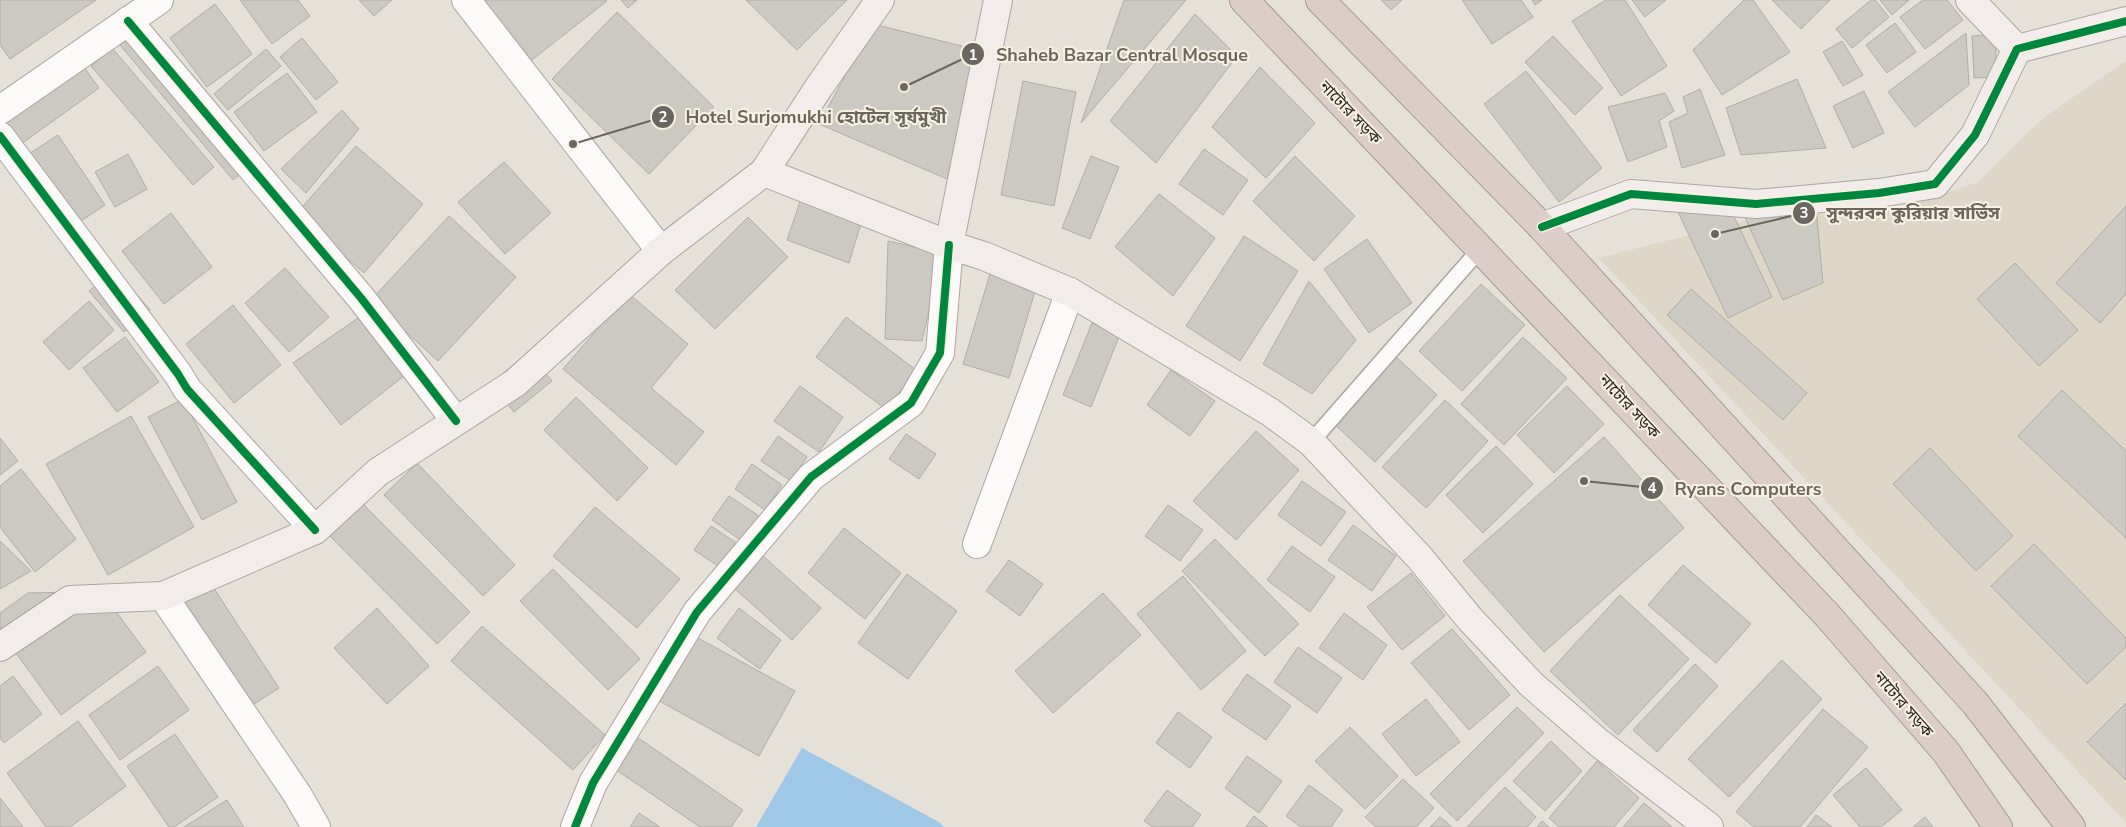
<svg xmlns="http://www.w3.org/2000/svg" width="2126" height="827" font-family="'Nunito Sans','Noto Sans Bengali',sans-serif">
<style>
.built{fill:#ded6c6}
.water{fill:#9ec8e6}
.building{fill:#ccc9c3;stroke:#b1ada7}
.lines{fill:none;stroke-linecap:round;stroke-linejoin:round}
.lane-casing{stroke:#aaa6a0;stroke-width:18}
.street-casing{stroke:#aaa6a0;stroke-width:30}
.secondary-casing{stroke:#aaa6a0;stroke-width:30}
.highway-casing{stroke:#a8988f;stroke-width:30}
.lane{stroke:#fbfaf9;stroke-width:15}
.street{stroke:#fbfaf9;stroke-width:28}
.secondary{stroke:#f2edea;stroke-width:28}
.highway{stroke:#dccdc8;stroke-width:28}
.cycleway-casing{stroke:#f8f0e0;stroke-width:11}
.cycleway{stroke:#00873e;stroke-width:8}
.labels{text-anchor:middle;stroke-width:4;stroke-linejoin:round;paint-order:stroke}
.street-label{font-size:16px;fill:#28251f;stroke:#f8f0e0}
.leader{fill:none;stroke:#6a6760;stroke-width:2}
.callout-dot{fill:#6a6760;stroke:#f8f0e0;stroke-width:2}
.mark-label{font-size:15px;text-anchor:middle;font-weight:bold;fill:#fff}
.callout-label{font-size:18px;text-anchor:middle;font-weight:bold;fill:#6a6760;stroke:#f8f0e0;stroke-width:4;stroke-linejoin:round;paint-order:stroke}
</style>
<rect width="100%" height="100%" fill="#e5e1d9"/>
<!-- built -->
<polygon class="built" points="2126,61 2126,823 1599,258 1760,217 1899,209 1978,182 2043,118"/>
<!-- water -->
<polygon class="water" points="802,748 939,822 944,827 756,827"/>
<!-- building -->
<g class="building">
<polygon points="0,0 96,0 10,59 0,45"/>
<polygon points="240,0 298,0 310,16 272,44"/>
<polygon points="359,0 392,0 374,16"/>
<polygon points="478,0 605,0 607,1 528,63"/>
<polygon points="621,0 637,0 628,8"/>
<polygon points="746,0 847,0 797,50"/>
<polygon points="1124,0 1186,0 1081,123"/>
<polygon points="1381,0 1402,0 1391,10"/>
<polygon points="1462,0 1521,0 1533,17 1492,44"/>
<polygon points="1532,0 1542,0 1535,5"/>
<polygon points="1606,0 1625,0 1667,66 1621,96 1572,21"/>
<polygon points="1632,0 1666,0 1645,17"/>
<polygon points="1744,0 1753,0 1790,52 1722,95 1693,50"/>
<polygon points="1772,0 1830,0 1801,29"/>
<polygon points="1871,0 1875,0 1889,17 1852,48 1836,29"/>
<polygon points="1880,0 1909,0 1892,15"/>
<polygon points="1923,0 1947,0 1963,20 1925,49 1900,17"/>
<polygon points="215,4 252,54 207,87 170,38"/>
<polygon points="617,12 714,107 649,174 552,79"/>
<polygon points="1195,14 1237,56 1156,163 1110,121"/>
<polygon points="146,23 260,157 233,180 120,45"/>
<polygon points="1895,23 1916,52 1887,73 1866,45"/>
<polygon points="873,24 978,50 947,179 819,124"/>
<polygon points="1966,33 1969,85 1915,127 1888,92"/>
<polygon points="1995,35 1997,77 1974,78 1972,36"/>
<polygon points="1553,36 1603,88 1575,115 1525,62"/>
<polygon points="302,38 338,82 316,100 280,57"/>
<polygon points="1842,41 1863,75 1843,86 1823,52"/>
<polygon points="112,48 214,167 193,185 91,66"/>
<polygon points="266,49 281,66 228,110 214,94"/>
<polygon points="83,66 99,88 3,157 0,127"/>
<polygon points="1260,67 1315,123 1266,178 1212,127"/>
<polygon points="1526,71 1602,168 1559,202 1484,104"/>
<polygon points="287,73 317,112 264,151 234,112"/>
<polygon points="1797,79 1826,148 1741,155 1726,108"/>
<polygon points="1023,81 1076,92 1054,206 1001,195"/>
<polygon points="1700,89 1725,155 1682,168 1669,122 1688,113 1683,97"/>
<polygon points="1864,91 1884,133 1853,148 1833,106"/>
<polygon points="1665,93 1674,111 1659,121 1667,147 1628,162 1608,107"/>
<polygon points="342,110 359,129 306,193 281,169"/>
<polygon points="58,135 105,205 60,235 12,165"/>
<polygon points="356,146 423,204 364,273 296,214"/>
<polygon points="1204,149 1248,180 1223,215 1179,184"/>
<polygon points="128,154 147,189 115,207 95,172"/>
<polygon points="1091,156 1119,167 1090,239 1062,228"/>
<polygon points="1295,156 1355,216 1314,261 1253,201"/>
<polygon points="504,162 551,213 505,254 458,202"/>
<polygon points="1814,186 1823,283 1783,300 1742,211"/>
<polygon points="1722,191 1772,297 1728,318 1678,212"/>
<polygon points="1159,194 1215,238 1173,296 1115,247"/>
<polygon points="801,199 861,223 849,263 787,240"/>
<polygon points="2126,206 2126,294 2100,323 2056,283"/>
<polygon points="171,213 212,267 164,304 122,251"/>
<polygon points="449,216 516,277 438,361 371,300"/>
<polygon points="748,217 788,257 715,329 675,290"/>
<polygon points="1244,236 1298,271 1240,361 1186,326"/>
<polygon points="1367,239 1412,303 1369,333 1324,269"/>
<polygon points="888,241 942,253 922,341 885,339"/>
<polygon points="2015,263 2078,330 2039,366 1977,299"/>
<polygon points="285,268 329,317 289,352 245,303"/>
<polygon points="115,269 150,310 124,332 89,291"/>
<polygon points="990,274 1036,288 1009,378 963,364"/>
<polygon points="1309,281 1356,340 1312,394 1263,364"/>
<polygon points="1481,284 1525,325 1462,391 1419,351"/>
<polygon points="1691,289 1807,393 1783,420 1667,315"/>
<polygon points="628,293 688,344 651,388 704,432 676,465 563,369"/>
<polygon points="89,301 114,330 69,370 43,342"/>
<polygon points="233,305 281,365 234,403 186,344"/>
<polygon points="361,316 404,376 341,425 293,363"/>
<polygon points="846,317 916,370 887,410 816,357"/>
<polygon points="1092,323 1120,334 1091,407 1063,395"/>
<polygon points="125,337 159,382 117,412 83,368"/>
<polygon points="1523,337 1567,378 1504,445 1461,404"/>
<polygon points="528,353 552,381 514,412 491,383"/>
<polygon points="1394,355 1437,395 1375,462 1331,421"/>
<polygon points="1171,370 1215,401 1190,436 1147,405"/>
<polygon points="800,386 843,417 819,452 774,421"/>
<polygon points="1567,386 1604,424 1554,473 1517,435"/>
<polygon points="2062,390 2126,451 2126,538 2018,436"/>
<polygon points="576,397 648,468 617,501 544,430"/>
<polygon points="183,399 237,502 202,520 148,417"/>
<polygon points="1445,400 1488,441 1426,508 1382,467"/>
<polygon points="131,416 194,527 108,575 46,464"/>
<polygon points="1256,431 1299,470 1236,540 1193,501"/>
<polygon points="906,434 936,454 919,479 889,459"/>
<polygon points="778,436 807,457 791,481 761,461"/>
<polygon points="1604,437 1684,528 1544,652 1463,561"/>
<polygon points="0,438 18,461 0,475"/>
<polygon points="1496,446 1533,484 1483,533 1446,495"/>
<polygon points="1930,448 2013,536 1976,571 1893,484"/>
<polygon points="417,463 515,565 483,596 384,495"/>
<polygon points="752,464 782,485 765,510 735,489"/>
<polygon points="21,469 76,539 35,572 0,527 0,486"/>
<polygon points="1302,481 1346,512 1321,546 1278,515"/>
<polygon points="729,496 759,516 742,541 712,520"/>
<polygon points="362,503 470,612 437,644 329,535"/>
<polygon points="1168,505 1203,530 1180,561 1145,536"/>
<polygon points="595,507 680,579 637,628 553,556"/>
<polygon points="1353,525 1396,556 1372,591 1328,560"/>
<polygon points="711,526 741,546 724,570 694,550"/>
<polygon points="844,528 901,573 865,619 808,573"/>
<polygon points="1215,539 1299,624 1265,656 1182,571"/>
<polygon points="0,541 31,571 0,589"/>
<polygon points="2034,544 2126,638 2126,647 2087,684 1991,586"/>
<polygon points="1292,546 1335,577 1310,612 1267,580"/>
<polygon points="762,555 821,608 792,640 733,587"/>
<polygon points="1009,560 1043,584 1020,616 986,591"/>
<polygon points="1683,565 1751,624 1716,663 1648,605"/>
<polygon points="200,567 279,688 243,711 164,591"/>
<polygon points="553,569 640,659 608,690 520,601"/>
<polygon points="1411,573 1445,616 1402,650 1367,607"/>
<polygon points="907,574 957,611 908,679 858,643"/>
<polygon points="1183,576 1246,651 1201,690 1137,614"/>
<polygon points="77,592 114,609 146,652 61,715 0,631 0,613 28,593"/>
<polygon points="1103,593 1141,635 1053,713 1015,671"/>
<polygon points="1620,595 1689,659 1618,735 1550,671"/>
<polygon points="377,608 429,666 387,704 334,648"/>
<polygon points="739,608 781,640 760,669 717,638"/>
<polygon points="1344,613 1387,645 1363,680 1319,648"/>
<polygon points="482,626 605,735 573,770 451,661"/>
<polygon points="1452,629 1510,695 1469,730 1411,663"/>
<polygon points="689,633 795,691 759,756 654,698"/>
<polygon points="1298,647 1342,678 1317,713 1274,682"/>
<polygon points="1782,660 1822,699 1729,797 1688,759"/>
<polygon points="1695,664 1718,686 1657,752 1633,730"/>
<polygon points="158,666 189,710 120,760 89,715"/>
<polygon points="1247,674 1291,706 1266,740 1222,710"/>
<polygon points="13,676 42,714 4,743 0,738 0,686"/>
<polygon points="1426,699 1460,742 1416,776 1382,734"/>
<polygon points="2126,703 2126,780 2087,742"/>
<polygon points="1517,707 1544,733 1457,821 1430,794"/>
<polygon points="1823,709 1868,747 1800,827 1754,827 1736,812"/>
<polygon points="1178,712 1212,737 1190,768 1156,743"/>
<polygon points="78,721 126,786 70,827 46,827 7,773"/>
<polygon points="1350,727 1398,776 1365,809 1315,761"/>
<polygon points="175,734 218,797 174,827 169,827 127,766"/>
<polygon points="634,735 743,810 731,827 700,827 612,767"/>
<polygon points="1551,741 1582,771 1545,811 1513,781"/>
<polygon points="1247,756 1282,781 1259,813 1225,788"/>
<polygon points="1597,761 1639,798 1614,827 1559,827 1549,818"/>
<polygon points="1866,768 1902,810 1881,827 1860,827 1833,795"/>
<polygon points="1403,779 1434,808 1416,827 1376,827 1365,817"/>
<polygon points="1309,785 1343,810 1331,827 1301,827 1286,816"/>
<polygon points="1505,787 1536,817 1527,827 1467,827"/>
<polygon points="1167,790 1201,815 1192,827 1153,827 1144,821"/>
<polygon points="0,798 23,827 0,827"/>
<polygon points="227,800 244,827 184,827"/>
<polygon points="1644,803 1672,827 1623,827"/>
<polygon points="639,813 660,827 630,827"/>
<polygon points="1816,815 1832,827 1807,827"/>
<polygon points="1254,816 1268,827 1246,827"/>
<polygon points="1440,817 1452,827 1430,827"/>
<polygon points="1925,817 1933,827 1913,827"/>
<polygon points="1542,821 1549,827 1537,827"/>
</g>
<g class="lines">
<defs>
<polyline id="lane" points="1311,442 1481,248"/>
<g id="street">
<polyline points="466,0 661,251"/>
<polyline points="128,21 361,298 456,421"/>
<polyline points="0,110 159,0"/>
<polyline points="0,136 178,374 187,389 315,530"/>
<polyline points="977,544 1070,292"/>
<polyline points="163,596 297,794 316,827"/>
<polyline points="575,827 593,783 697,612 811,477 911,403 940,353 949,245"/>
</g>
<g id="secondary">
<polyline points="998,0 949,245 984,256 1070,292 1270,412 1311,442 1420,558 1470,619 1531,684 1599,743 1709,827"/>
<polyline points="1970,0 2017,49"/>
<polyline points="764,172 949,245"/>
<polyline points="1542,227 1631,194 1756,204 1879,193 1935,184 1975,135 2017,49 2126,21"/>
<polyline points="0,647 70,600 163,596 315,530 378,472 515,383 661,251 764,172 819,87 880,0"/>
</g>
<g id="highway">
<polyline points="1244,0 1828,616 1946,752 1998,827"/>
<polyline points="1320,0 1542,227 1975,703 2071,827"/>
</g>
</defs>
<!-- lane casing -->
<use href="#lane" class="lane-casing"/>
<!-- street casing -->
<use href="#street" class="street-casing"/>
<!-- secondary casing -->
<use href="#secondary" class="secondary-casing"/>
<!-- highway casing -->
<use href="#highway" class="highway-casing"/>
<!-- lane -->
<use href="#lane" class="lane"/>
<!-- street -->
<use href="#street" class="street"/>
<!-- secondary -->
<use href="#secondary" class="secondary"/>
<!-- highway -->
<use href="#highway" class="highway"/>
<defs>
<g id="cycleway">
<polyline points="128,21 361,298 456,421"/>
<polyline points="0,136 178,374 187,389 315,530"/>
<polyline points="1542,227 1631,194 1756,204 1879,193 1935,184 1975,135 2017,49 2126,21"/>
<polyline points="575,827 593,783 697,612 811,477 911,403 940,353 949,245"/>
</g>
</defs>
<!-- cycleway casing -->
<use href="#cycleway" class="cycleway-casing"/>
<!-- cycleway -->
<use href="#cycleway" class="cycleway"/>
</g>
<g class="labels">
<!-- street labels -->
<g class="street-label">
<text transform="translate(1351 112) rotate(46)" y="6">নাটোর সড়ক</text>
<text transform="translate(1630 406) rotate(47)" y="6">নাটোর সড়ক</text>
<text transform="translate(1904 704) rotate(49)" y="6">নাটোর সড়ক</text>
</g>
</g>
<!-- callouts -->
<path class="leader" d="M904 87L973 54M573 144L663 117M1715 234L1804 213M1584 481L1652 488"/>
<g class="callout-dot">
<circle cx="904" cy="87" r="5"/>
<circle cx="573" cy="144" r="5"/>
<circle cx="1715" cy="234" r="5"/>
<circle cx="1584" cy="481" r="5"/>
<circle cx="973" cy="54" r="12"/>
<circle cx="663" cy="117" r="12"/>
<circle cx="1804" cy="213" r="12"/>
<circle cx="1652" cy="488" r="12"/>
</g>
<g class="mark-label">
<text x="973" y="60">1</text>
<text x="663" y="122">2</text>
<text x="1804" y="218">3</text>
<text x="1652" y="493">4</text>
</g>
<g class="callout-label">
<text x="1122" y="61">Shaheb Bazar Central Mosque</text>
<text x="816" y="123">Hotel Surjomukhi হোটেল সূর্যমুখী</text>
<text x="1913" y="219">সুন্দরবন কুরিয়ার সার্ভিস</text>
<text x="1748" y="495">Ryans Computers</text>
</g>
</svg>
